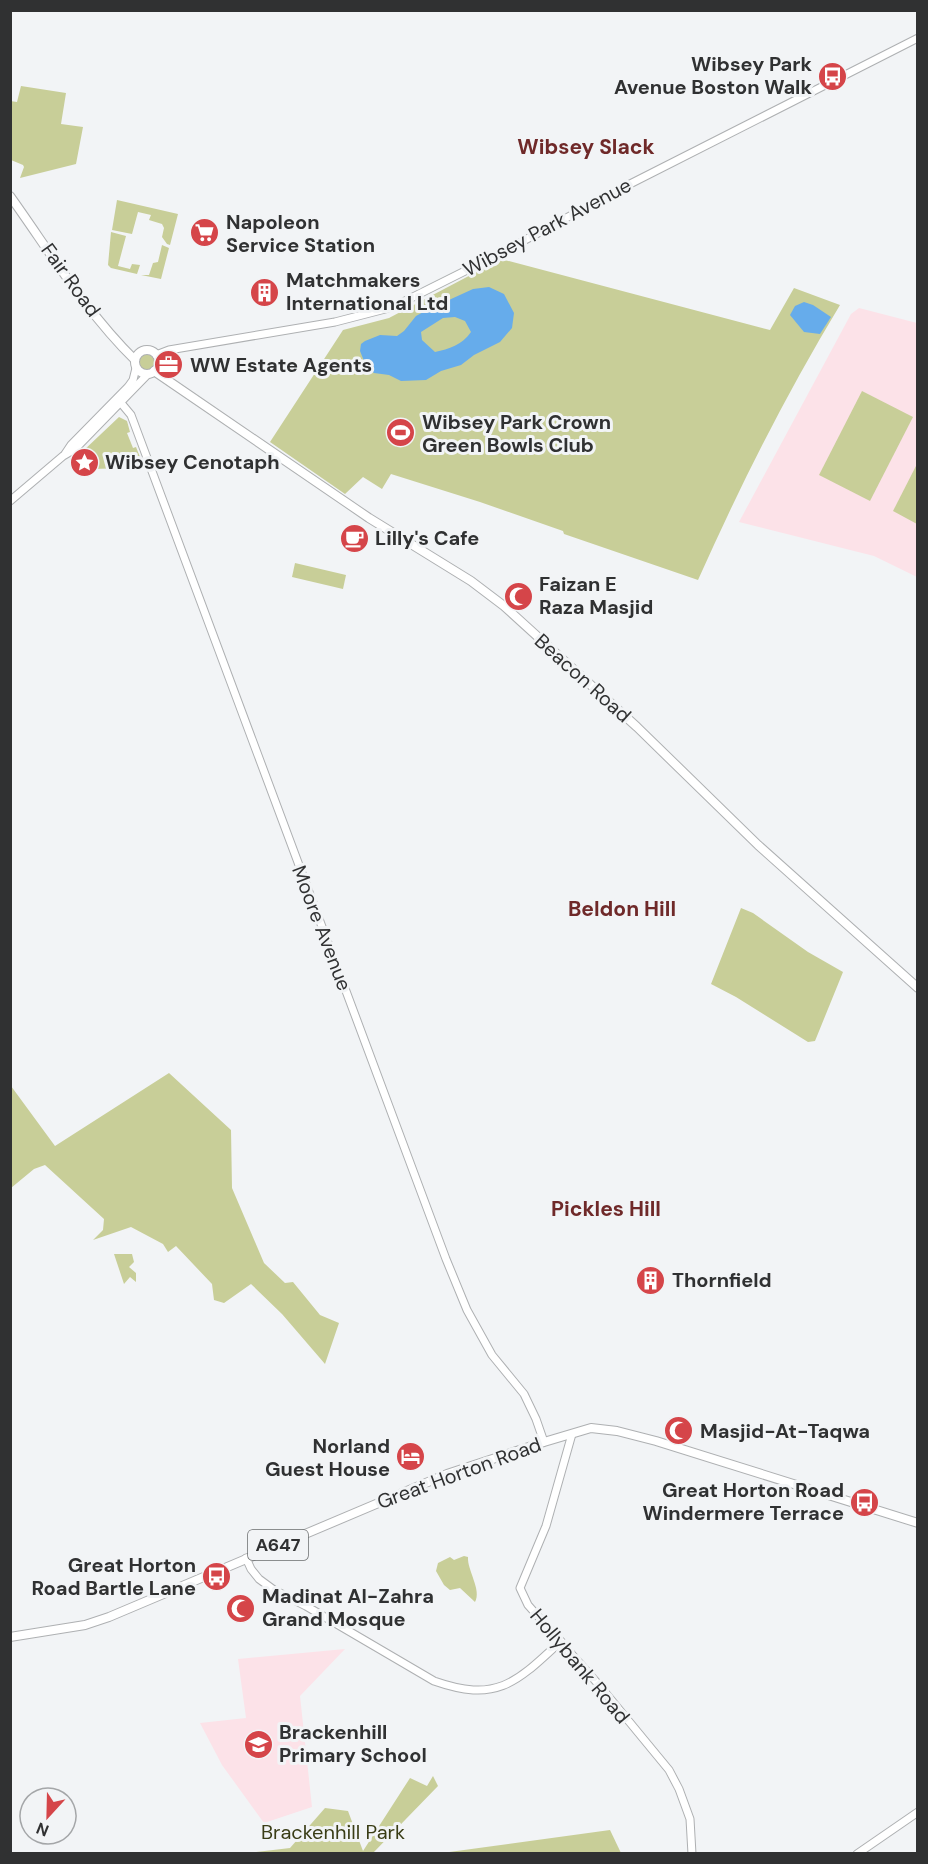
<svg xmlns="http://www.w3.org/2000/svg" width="928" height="1864" font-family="'DM Sans',sans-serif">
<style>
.education{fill:#fce2e8}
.green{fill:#c8ce98}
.water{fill:#66aceb;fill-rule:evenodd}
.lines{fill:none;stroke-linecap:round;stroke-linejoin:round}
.tertiary-casing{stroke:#aeb0b2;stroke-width:9}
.secondary-casing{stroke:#aeb0b2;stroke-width:10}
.primary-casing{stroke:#aeb0b2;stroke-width:10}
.tertiary{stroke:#fff;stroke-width:7}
.secondary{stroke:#fff;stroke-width:8}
.primary{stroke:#fff;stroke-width:8}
.labels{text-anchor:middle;stroke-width:6;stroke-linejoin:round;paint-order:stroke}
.shield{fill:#f2f4f6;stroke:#6a6c6d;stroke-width:1.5}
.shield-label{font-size:18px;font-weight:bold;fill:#303132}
.poi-label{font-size:20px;font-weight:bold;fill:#303132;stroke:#f2f4f6;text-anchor:start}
.street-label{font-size:20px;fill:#303132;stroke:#f2f4f6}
.park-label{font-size:20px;fill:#3a3d16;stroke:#f2f4f6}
.neighbourhood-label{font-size:21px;font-weight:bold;fill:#6f2929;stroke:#f2f4f6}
</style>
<rect width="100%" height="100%" fill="#f2f4f6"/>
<!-- education -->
<g class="education">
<polygon points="859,308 917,323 917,577 874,556 739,522 851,314"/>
<polygon points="345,1649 300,1696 312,1807 264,1823 222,1765 200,1723 246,1718 238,1659"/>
</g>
<!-- green -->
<g class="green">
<polygon points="21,86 66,93 61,124 83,127 76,164 20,178 24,167 23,165 11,160 10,101 17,102"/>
<polygon points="117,200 178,214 170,245 167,244 162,237 164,228 162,224 149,220 151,215 138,212 132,234 112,230"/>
<polygon points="111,232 126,236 118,266 130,269 132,264 140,265 137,274 111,268 108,265"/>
<polygon points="162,245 169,248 161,279 141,275 149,275 153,263 158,262"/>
<path d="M501,259l269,71 24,-42 46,17c-54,89 -100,181 -142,275l-134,-46 -1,-3 -83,-29 -89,-28 -9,15 -19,-12 -18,17 -75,-52 73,-112 46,-12z"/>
<circle cx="146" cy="363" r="9"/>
<polygon points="862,391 913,417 870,501 819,475"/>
<polygon points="119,417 127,421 130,432 127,433 133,448 136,447 140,457 138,463 128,468 92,469 90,465 91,464 82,452"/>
<polygon points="917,464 917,524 893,511"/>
<polygon points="295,563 346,575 343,589 292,577"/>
<polygon points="741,908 753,913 808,952 843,972 815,1041 808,1042 736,997 711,984"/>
<polygon points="169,1073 231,1130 232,1188 264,1263 285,1283 293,1282 320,1315 339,1323 325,1364 282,1314 251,1284 224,1303 214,1300 212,1284 176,1246 168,1252 163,1244 131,1227 93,1240 103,1230 104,1219 45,1165 34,1169 11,1188 11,1086 55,1146"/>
<polygon points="114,1254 132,1254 134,1262 129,1267 136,1273 136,1282 130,1277 124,1284"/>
<path d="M464,1556l4,1c-1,13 14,33 7,45l-15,-14 -10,2 -6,-5 -8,-14 2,-8 12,-6 4,3z"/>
<polygon points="433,1776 438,1786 373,1853 247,1853 290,1848 325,1808 348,1811 363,1851 410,1778 427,1786"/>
<polygon points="610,1830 621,1853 442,1853"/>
</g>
<!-- water -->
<g class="water">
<path d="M489,287l15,7 10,19 -2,15 -12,14 -26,13 -13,10 -20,6 -15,9 -25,1 -12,-6 -15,-2 -8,-7 -6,-15 1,-7 4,-3 15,-6 17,1 7,-5 12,-15 11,-6 46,-21zM455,317l10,4 6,11c-9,13 -22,17 -36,20l-13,-12 -1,-8 22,-14z"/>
<polygon points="804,302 813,305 831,317 820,334 804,332 790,315 795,306"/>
</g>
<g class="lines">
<defs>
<g id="tertiary">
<polyline points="156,355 169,350 335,322 393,307 495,256 630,184 918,38"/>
<polyline points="121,403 131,415 446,1259 467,1310 492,1355 524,1394 536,1419 544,1442"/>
<polyline points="65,454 71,445 128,387 133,380 136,368"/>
<polyline points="10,501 63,456 75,449 148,374"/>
<polyline points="572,1434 546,1526 520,1588 528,1605 599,1685 669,1770 679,1789 690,1819 692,1854"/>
<path d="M246,1558l5,11 8,10 15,11 32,16 128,75c63,22 82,2 127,-40"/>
<polyline points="857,1854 918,1812"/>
</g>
<g id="secondary">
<path d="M10,196c40,56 76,116 125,164"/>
<circle cx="147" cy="362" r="12"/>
<polyline points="154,371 369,518 471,581 504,606 637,727 758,845 918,988"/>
</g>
<polyline id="primary" points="10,1637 85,1625 109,1617 447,1474 544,1442 591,1428 617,1431 656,1441 918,1523"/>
</defs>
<!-- tertiary casing -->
<use href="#tertiary" class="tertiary-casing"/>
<!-- secondary casing -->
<use href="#secondary" class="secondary-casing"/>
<!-- primary casing -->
<use href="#primary" class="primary-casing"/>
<!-- tertiary -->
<use href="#tertiary" class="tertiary"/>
<!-- secondary -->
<use href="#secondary" class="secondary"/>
<!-- primary -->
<use href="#primary" class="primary"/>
</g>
<!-- icons -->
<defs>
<symbol id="bus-disc" viewBox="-11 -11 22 22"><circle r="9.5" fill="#d54549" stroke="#f2f4f6"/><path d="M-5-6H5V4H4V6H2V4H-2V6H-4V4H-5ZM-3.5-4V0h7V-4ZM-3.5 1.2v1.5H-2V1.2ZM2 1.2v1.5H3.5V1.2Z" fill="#fff"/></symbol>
<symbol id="supermarket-disc" viewBox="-11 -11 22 22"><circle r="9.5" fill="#d54549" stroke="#f2f4f6"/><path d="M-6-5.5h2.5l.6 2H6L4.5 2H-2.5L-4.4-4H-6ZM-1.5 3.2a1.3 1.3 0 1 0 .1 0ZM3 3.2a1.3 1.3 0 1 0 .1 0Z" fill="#fff"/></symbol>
<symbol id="building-disc" viewBox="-11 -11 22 22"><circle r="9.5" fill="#d54549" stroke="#f2f4f6"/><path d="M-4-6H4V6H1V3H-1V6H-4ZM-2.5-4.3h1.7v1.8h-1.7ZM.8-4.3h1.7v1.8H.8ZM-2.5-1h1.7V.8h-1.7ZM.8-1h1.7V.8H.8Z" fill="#fff"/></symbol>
<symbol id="office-disc" viewBox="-11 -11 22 22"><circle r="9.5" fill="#d54549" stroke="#f2f4f6"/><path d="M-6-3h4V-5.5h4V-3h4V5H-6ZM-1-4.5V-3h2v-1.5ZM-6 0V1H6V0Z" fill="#fff"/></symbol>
<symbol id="stadium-disc" viewBox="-11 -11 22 22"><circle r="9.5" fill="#d54549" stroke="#f2f4f6"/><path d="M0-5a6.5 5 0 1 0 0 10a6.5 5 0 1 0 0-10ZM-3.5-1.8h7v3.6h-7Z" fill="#fff"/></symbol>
<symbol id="sight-disc" viewBox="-11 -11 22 22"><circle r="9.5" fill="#d54549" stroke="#f2f4f6"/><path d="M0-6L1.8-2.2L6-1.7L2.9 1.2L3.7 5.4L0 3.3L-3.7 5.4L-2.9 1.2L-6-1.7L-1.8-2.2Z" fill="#fff"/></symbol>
<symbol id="cafe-disc" viewBox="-11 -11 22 22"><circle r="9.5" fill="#d54549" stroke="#f2f4f6"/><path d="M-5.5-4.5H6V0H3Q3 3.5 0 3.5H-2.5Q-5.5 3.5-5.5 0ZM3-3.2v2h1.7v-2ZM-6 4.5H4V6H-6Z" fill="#fff"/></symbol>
<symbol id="mosque-disc" viewBox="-11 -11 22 22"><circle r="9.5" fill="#d54549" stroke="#f2f4f6"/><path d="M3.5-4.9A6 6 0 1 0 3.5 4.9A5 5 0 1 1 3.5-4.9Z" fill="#fff"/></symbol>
<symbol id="hotel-disc" viewBox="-11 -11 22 22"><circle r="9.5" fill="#d54549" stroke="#f2f4f6"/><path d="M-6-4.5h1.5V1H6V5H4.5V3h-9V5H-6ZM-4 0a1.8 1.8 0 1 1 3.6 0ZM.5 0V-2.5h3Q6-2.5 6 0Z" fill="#fff"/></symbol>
<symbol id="school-disc" viewBox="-11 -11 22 22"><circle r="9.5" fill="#d54549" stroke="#f2f4f6"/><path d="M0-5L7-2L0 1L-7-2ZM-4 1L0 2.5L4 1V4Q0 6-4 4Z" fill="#fff"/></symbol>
</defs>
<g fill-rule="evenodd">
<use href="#bus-disc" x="816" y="60" width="33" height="33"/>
<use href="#supermarket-disc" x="188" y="216" width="33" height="33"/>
<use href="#building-disc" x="248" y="276" width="33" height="33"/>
<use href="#office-disc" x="152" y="348" width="33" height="33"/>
<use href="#stadium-disc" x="384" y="416" width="33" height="33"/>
<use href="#sight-disc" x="68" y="446" width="33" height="33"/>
<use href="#cafe-disc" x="338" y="522" width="33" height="33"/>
<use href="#mosque-disc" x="502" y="580" width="33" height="33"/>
<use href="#building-disc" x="634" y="1264" width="33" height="33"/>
<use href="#mosque-disc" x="662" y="1414" width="33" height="33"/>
<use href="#hotel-disc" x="394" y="1440" width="33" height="33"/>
<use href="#bus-disc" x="848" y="1486" width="33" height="33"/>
<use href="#bus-disc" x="200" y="1560" width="33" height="33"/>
<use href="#mosque-disc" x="224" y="1592" width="33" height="33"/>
<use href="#school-disc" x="242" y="1728" width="33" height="33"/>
</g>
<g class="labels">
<!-- shield labels -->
<rect class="shield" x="248" y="1530" width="60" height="30" rx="4.5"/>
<g class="shield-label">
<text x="278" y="1551">A647</text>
</g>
<!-- poi labels -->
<g class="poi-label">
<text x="812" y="71" text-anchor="end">Wibsey Park<tspan x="812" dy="23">Avenue Boston Walk</tspan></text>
<text x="226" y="229">Napoleon<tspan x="226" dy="23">Service Station</tspan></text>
<text x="286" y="287">Matchmakers<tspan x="286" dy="23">International Ltd</tspan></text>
<text x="190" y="372">WW Estate Agents</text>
<text x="422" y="429">Wibsey Park Crown<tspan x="422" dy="23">Green Bowls Club</tspan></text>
<text x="105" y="469">Wibsey Cenotaph</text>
<text x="375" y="545">Lilly's Cafe</text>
<text x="539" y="591">Faizan E<tspan x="539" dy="23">Raza Masjid</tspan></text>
<text x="672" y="1287">Thornfield</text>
<text x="700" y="1438">Masjid-At-Taqwa</text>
<text x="390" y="1453" text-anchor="end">Norland<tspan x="390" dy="23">Guest House</tspan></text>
<text x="844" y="1497" text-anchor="end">Great Horton Road<tspan x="844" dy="23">Windermere Terrace</tspan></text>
<text x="196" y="1572" text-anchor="end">Great Horton<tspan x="196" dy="23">Road Bartle Lane</tspan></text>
<text x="262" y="1603">Madinat Al-Zahra<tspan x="262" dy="23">Grand Mosque</tspan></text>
<text x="279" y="1739">Brackenhill<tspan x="279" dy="23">Primary School</tspan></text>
</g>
<!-- street labels -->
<g class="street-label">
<text transform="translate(547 227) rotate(-28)" y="7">Wibsey Park Avenue</text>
<text transform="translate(71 280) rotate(54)" y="7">Fair Road</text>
<text transform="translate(583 678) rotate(42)" y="7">Beacon Road</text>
<text transform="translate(322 928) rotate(69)" y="7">Moore Avenue</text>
<text transform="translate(459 1473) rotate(-20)" y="7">Great Horton Road</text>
<text transform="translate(580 1666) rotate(50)" y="7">Hollybank Road</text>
</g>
<!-- park labels -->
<g class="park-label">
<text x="333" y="1839">Brackenhill Park</text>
</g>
<!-- neighbourhood labels -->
<g class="neighbourhood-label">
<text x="586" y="154">Wibsey Slack</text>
<text x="622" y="916">Beldon Hill</text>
<text x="606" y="1216">Pickles Hill</text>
</g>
</g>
<!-- border -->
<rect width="928" height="1864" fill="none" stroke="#303132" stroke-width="24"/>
<!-- north arrow -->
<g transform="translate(48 1816) rotate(202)"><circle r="28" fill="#f2f4f6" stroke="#a4a6a8" stroke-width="1.5"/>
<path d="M0-4.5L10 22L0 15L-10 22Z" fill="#d54549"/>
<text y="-9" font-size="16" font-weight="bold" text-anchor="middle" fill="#303132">N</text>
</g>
</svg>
